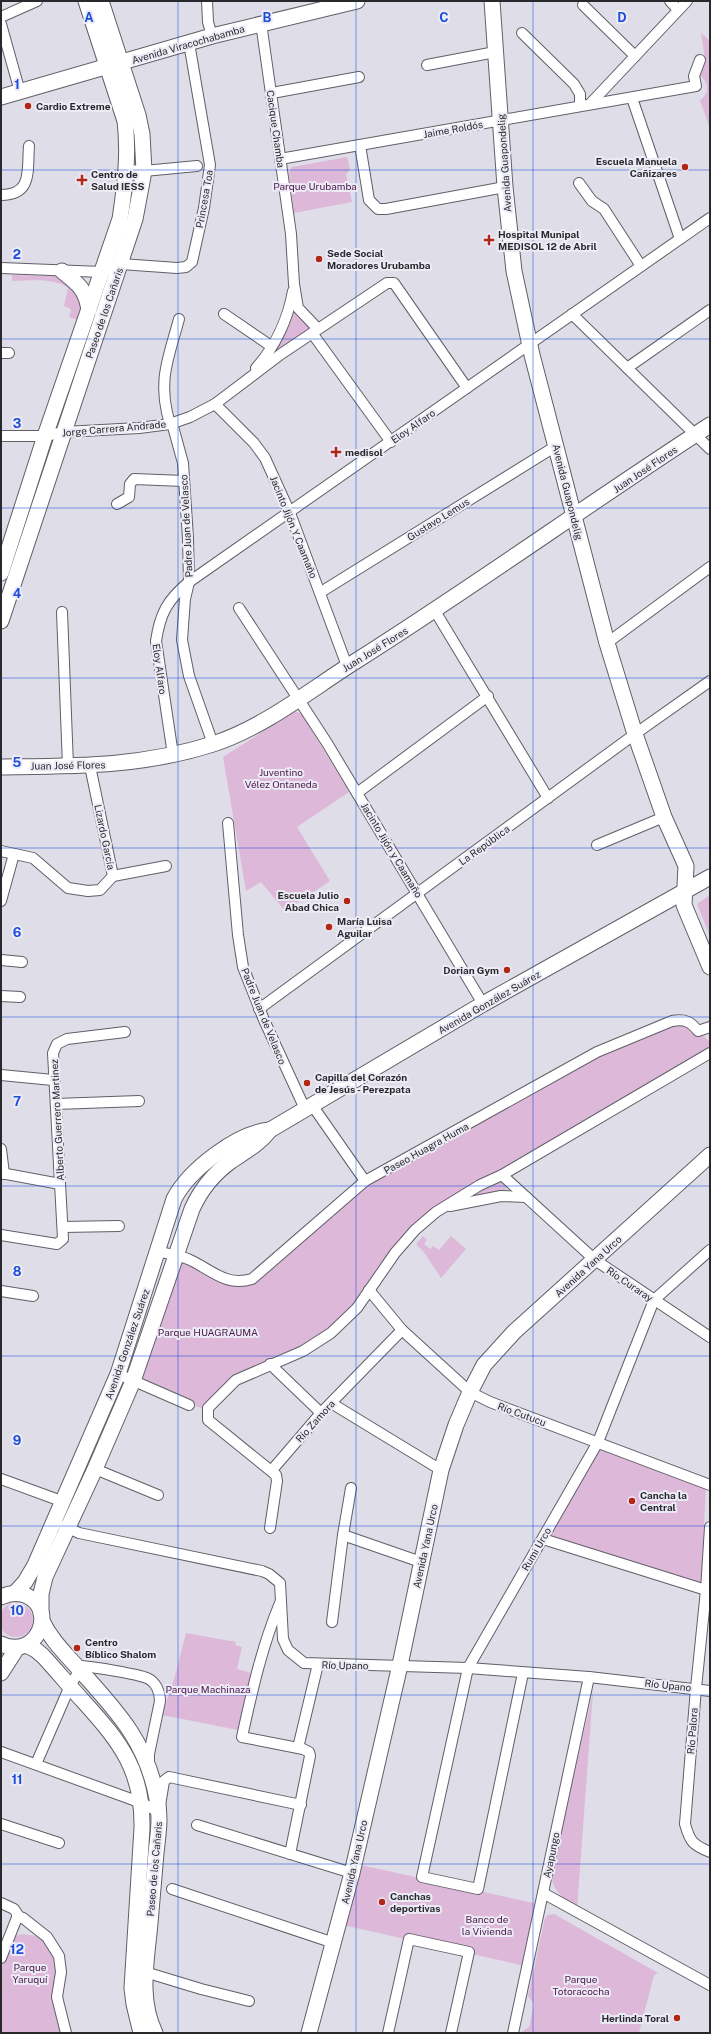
<svg xmlns="http://www.w3.org/2000/svg" width="711" height="2034" font-family="'Public Sans',sans-serif">
<style>
.green{fill:#ddb8d9}
.lines{fill:none;stroke-linecap:round;stroke-linejoin:round}
.street-casing{stroke:#605f68;stroke-width:12}
.secondary-casing{stroke:#605f68;stroke-width:17}
.street{stroke:#fff;stroke-width:10}
.secondary{stroke:#fff;stroke-width:15}
.grid{fill:none;stroke:#1d4ed8;stroke-width:1;stroke-opacity:0.55}
.poi-dot{fill:#b32515;stroke:#ecebf6;stroke-width:1.5}
.labels{text-anchor:middle;stroke-width:4;stroke-linejoin:round;paint-order:stroke}
.street-label{font-size:10px;fill:#29292d;stroke:#ecebf6}
.poi-label{font-size:10px;font-weight:bold;fill:#29292d;stroke:#ecebf6;text-anchor:start}
.park-label{font-size:10px;fill:#4d174b;stroke:#ecebf6}
.grid-label{font-size:13px;text-anchor:middle;font-weight:bold;fill:#1d4ed8;stroke:#ecebf6;stroke-width:4;stroke-linejoin:round;paint-order:stroke}
</style>
<rect width="100%" height="100%" fill="#dfdee8"/>
<!-- green -->
<g class="green">
<path d="M701,33l9,8v88l-10,-29c11,-7 9,-19 -2,-26l7,-15z"/>
<polygon points="347,157 350,170 346,174 352,202 294,213 289,173 292,167"/>
<path d="M12,275l47,1 11,6 12,22 -5,16 -8,-3 2,-8 -7,-3 4,-18c-16,-11 -37,-7 -56,-7z"/>
<polygon points="299,298 306,312 318,322 272,356 284,334"/>
<polygon points="295,711 302,714 349,792 297,827 330,881 285,911 261,882 246,891 223,757"/>
<polygon points="710,895 710,936 697,904"/>
<path d="M673,1024c15,0 27,8 37,18v10l-275,159 -80,96 -53,43 -67,29 -32,30 -66,-28 42,-118h6l30,16 25,7 127,-102 232,-128z"/>
<polygon points="501,1180 509,1186 502,1192 467,1198"/>
<polygon points="423,1236 427,1240 424,1244 430,1249 433,1246 439,1250 451,1236 466,1249 441,1278 423,1251 416,1244"/>
<polygon points="600,1445 706,1485 701,1586 547,1538"/>
<circle cx="16" cy="1620" r="17"/>
<polygon points="186,1633 236,1642 235,1645 242,1647 237,1669 251,1673 238,1730 162,1715 175,1676"/>
<path d="M593,1692l-16,217c-14,-11 -27,-19 -25,-38z"/>
<polygon points="356,1864 538,1904 525,1966 343,1925"/>
<polygon points="554,1914 658,1973 654,1975 639,2033 520,2033 529,2027 534,2004 528,1996 545,1918 548,1915"/>
<polygon points="21,1934 37,1936 44,1941 55,1957 63,2033 1,2033 1,1969 14,1937"/>
</g>
<g class="lines">
<defs>
<g id="street">
<polyline points="207,1 208,22 212,36"/>
<polyline points="670,1 678,10"/>
<polyline points="583,5 635,56"/>
<polyline points="1,17 37,1"/>
<polyline points="261,23 291,234 294,284 298,308 318,329"/>
<polyline points="1,24 20,92"/>
<polyline points="522,33 574,84 580,94 580,105"/>
<polyline points="427,65 495,52"/>
<polyline points="272,93 359,77"/>
<polyline points="632,98 680,239"/>
<polyline points="590,104 687,1"/>
<polyline points="360,145 369,200 378,209 386,209 505,187"/>
<polyline points="280,159 696,86 694,76 700,60"/>
<polyline points="127,170 144,171 197,166"/>
<polyline points="579,183 592,201 604,209 641,266"/>
<path d="M1,195c32,0 26,-25 28,-49"/>
<polyline points="1,268 102,272 121,264 177,268 186,267 192,262 204,208 210,165 189,43"/>
<polyline points="224,314 271,346"/>
<polyline points="572,314 710,449"/>
<polyline points="312,333 391,442"/>
<polyline points="1,353 9,353"/>
<path d="M256,368c19,-21 32,-49 37,-77"/>
<polyline points="627,368 710,310"/>
<polyline points="215,404 254,443 265,458 290,513 347,666"/>
<polyline points="172,423 183,463 188,538 189,582 185,599 182,640 189,676 213,744"/>
<path d="M170,424c-13,-43 -2,-64 9,-105"/>
<polyline points="1,436 45,436 64,432 139,428 170,424 190,417 215,404 281,354 387,283 394,283 467,388"/>
<polyline points="117,504 129,497 130,484 134,479 184,481"/>
<polyline points="321,592 556,446"/>
<polyline points="239,608 327,743 483,1004"/>
<polyline points="435,611 548,798"/>
<polyline points="62,612 68,766"/>
<polyline points="607,643 710,567"/>
<path d="M173,755l-17,-114c4,-27 11,-41 33,-59l521,-364"/>
<polyline points="357,793 488,696"/>
<polyline points="228,823 238,935 243,967 264,1020 305,1109"/>
<polyline points="597,845 664,817"/>
<polyline points="1,851 33,858 68,888 88,891 100,890 113,876 90,766"/>
<polyline points="113,876 166,866"/>
<polyline points="1,901 14,854"/>
<polyline points="1,960 22,962"/>
<polyline points="1,996 20,997"/>
<polyline points="259,1009 635,734 710,681"/>
<polyline points="1,1075 53,1080"/>
<polyline points="56,1104 139,1101"/>
<polyline points="312,1105 365,1181"/>
<polyline points="1,1149 4,1174"/>
<polyline points="1,1173 60,1184"/>
<polyline points="502,1175 595,1260 710,1337"/>
<polyline points="450,1206 501,1196 526,1197"/>
<polyline points="63,1227 119,1226"/>
<polyline points="1,1235 57,1244 63,1239 53,1053 57,1044 67,1039 125,1032"/>
<path d="M157,1251c11,3 21,4 31,8 23,10 37,28 64,20l113,-98 232,-129 75,-31c13,-2 18,0 26,10l12,-4"/>
<polyline points="369,1290 402,1330 470,1392 490,1402 710,1485"/>
<polyline points="1,1291 33,1296"/>
<polyline points="270,1364 321,1413"/>
<polyline points="118,1374 189,1405"/>
<polyline points="331,1403 441,1470"/>
<polyline points="95,1469 158,1495"/>
<polyline points="272,1470 321,1413 402,1330"/>
<polyline points="1,1479 64,1502"/>
<polyline points="64,1526 79,1533 262,1571 269,1574 280,1583 283,1639 288,1650 304,1663 468,1668 589,1677 710,1691"/>
<path d="M710,1527l-4,63 -10,98 -11,136c5,18 8,21 25,28"/>
<polyline points="270,1528 277,1481 276,1475 208,1420 208,1408 236,1380 303,1351 331,1333 357,1308 395,1253 415,1230 436,1212 480,1185 502,1175 710,1053"/>
<polyline points="343,1535 351,1488"/>
<polyline points="543,1539 706,1590"/>
<path d="M280,1603c-18,43 -28,88 -38,134l61,12 6,3 1,4 -20,98"/>
<polyline points="332,1622 343,1535 421,1562"/>
<polyline points="523,1673 478,1889 422,1877 468,1668 598,1442 654,1300 710,1250"/>
<polyline points="298,1748 318,1664"/>
<polyline points="1,1752 142,1803 159,1812 164,1781 169,1777 301,1805"/>
<path d="M36,1764l34,-78 12,-20c12,1 55,8 65,12 9,4 13,14 13,23l-11,53v10"/>
<polyline points="1,1824 59,1843"/>
<polyline points="197,1825 352,1873"/>
<polyline points="172,1889 334,1943"/>
<polyline points="543,1893 710,1985"/>
<polyline points="1,1903 14,1909 18,1915 1,1958"/>
<polyline points="17,1916 23,1918 47,1937 59,1956 61,1972 57,1997 66,2033"/>
<polyline points="145,1972 201,1989 249,2001"/>
<polyline points="388,2033 409,1939 469,1952 451,2033"/>
<polyline points="513,2033 589,1677"/>
</g>
<g id="secondary">
<polyline points="492,1 505,187 514,271 532,355 607,643 635,734 664,817 686,866 684,905 710,967"/>
<polyline points="1,97 212,36 357,1"/>
<path d="M62,271c16,13 24,18 27,39"/>
<path d="M1,573l44,-137 75,-217c5,-33 9,-65 5,-98l-39,-120"/>
<polyline points="1,621 135,219 144,171 142,134 138,115 101,1"/>
<path d="M1,767c74,-1 140,0 212,-23 52,-17 97,-54 143,-83 120,-76 235,-159 354,-236"/>
<path d="M15,1593l10,-11 10,-17 83,-191 56,-175c15,-29 63,-66 96,-69"/>
<path d="M1,1597c8,-4 15,-5 24,-2 34,13 12,66 -24,49"/>
<path d="M41,1614v-20l4,-17 50,-108 38,-88 59,-172c9,-20 21,-35 39,-48 15,-10 28,-17 39,-31l213,-126 227,-127"/>
<path d="M42,1621c9,19 23,32 37,48 37,41 68,73 78,130 4,18 1,36 -1,54 -2,23 -4,47 -6,70 -3,36 -12,75 5,110"/>
<path d="M26,1645l10,5 7,6c14,15 27,31 41,46 37,41 59,69 58,126l-10,160 2,16 7,29"/>
<polyline points="1,1673 17,1648"/>
<polyline points="309,2033 352,1873 400,1665 441,1470 456,1425 470,1392 484,1365 514,1332 710,1155"/>
</g>
</defs>
<!-- street casing -->
<use href="#street" class="street-casing"/>
<!-- secondary casing -->
<use href="#secondary" class="secondary-casing"/>
<!-- street -->
<use href="#street" class="street"/>
<!-- secondary -->
<use href="#secondary" class="secondary"/>
</g>
<!-- grid -->
<path class="grid" d="M178,1v2032M356,1v2032M533,1v2032M1,170h709M1,339h709M1,508h709M1,678h709M1,848h709M1,1017h709M1,1186h709M1,1356h709M1,1526h709M1,1695h709M1,1864h709"/>
<!-- markers -->
<g class="poi-dot">
<circle cx="28" cy="106" r="4"/>
<circle cx="685" cy="167" r="4"/>
<path d="M80 174h4v4h4v4h-4v4h-4v-4h-4v-4h4z"/>
<path d="M487 234h4v4h4v4h-4v4h-4v-4h-4v-4h4z"/>
<circle cx="319" cy="259" r="4"/>
<path d="M334 446h4v4h4v4h-4v4h-4v-4h-4v-4h4z"/>
<circle cx="347" cy="901" r="4"/>
<circle cx="329" cy="927" r="4"/>
<circle cx="507" cy="970" r="4"/>
<circle cx="307" cy="1083" r="4"/>
<circle cx="632" cy="1501" r="4"/>
<circle cx="77" cy="1648" r="4"/>
<circle cx="382" cy="1902" r="4"/>
<circle cx="677" cy="2018" r="4"/>
</g>
<g class="labels">
<!-- street labels -->
<g class="street-label">
<text transform="translate(188 44) rotate(-16)" y="4">Avenida Viracochabamba</text>
<text transform="translate(276 129) rotate(82)" y="4">Cacique Chamba</text>
<text transform="translate(453 129) rotate(-10)" y="4">Jaime Roldós</text>
<text transform="translate(504 163) rotate(-94)" y="4">Avenida Guapondelig</text>
<text transform="translate(204 199) rotate(-80)" y="4">Princesa Toa</text>
<text transform="translate(104 313) rotate(-71)" y="4">Paseo de los Cañaris</text>
<text transform="translate(413 426) rotate(-35)" y="4">Eloy Alfaro</text>
<text transform="translate(114 428) rotate(-5)" y="4">Jorge Carrera Andrade</text>
<text transform="translate(645 469) rotate(-34)" y="4">Juan José Flores</text>
<text transform="translate(568 492) rotate(76)" y="4">Avenida Guapondelig</text>
<text transform="translate(438 519) rotate(-32)" y="4">Gustavo Lemus</text>
<text transform="translate(186 526) rotate(-93)" y="4">Padre Juan de Velasco</text>
<text transform="translate(294 527) rotate(68)" y="4">Jacinto Jijón Y Caamaño</text>
<text transform="translate(375 649) rotate(-32)" y="4">Juan José Flores</text>
<text transform="translate(160 669) rotate(82)" y="4">Eloy Alfaro</text>
<text transform="translate(68 765) rotate(-1)" y="4">Juan José Flores</text>
<text transform="translate(105 837) rotate(78)" y="4">Lizardo García</text>
<text transform="translate(484 845) rotate(-36)" y="4">La República</text>
<text transform="translate(392 850) rotate(59)" y="4">Jacinto Jijón y Caamaño</text>
<text transform="translate(489 1002) rotate(-30)" y="4">Avenida González Suárez</text>
<text transform="translate(264 1016) rotate(68)" y="4">Padre Juan de Velasco</text>
<text transform="translate(57 1120) rotate(-93)" y="4">Alberto Guerrero Martinez</text>
<text transform="translate(426 1148) rotate(-29)" y="4">Paseo Huagra Huma</text>
<text transform="translate(588 1266) rotate(-42)" y="4">Avenida Yana Urco</text>
<text transform="translate(630 1284) rotate(34)" y="4">Río Curaray</text>
<text transform="translate(127 1344) rotate(-71)" y="4">Avenida González Suárez</text>
<text transform="translate(522 1414) rotate(20)" y="4">Río Cutucu</text>
<text transform="translate(315 1421) rotate(-48)" y="4">Río Zamora</text>
<text transform="translate(425 1546) rotate(-78)" y="4">Avenida Yana Urco</text>
<text transform="translate(536 1549) rotate(-60)" y="4">Rumi Urco</text>
<text transform="translate(345 1665) rotate(1)" y="4">Río Upano</text>
<text transform="translate(668 1685) rotate(6)" y="4">Río Upano</text>
<text transform="translate(692 1731) rotate(-86)" y="4">Río Palora</text>
<text transform="translate(551 1855) rotate(-78)" y="4">Ayapungo</text>
<text transform="translate(354 1862) rotate(-77)" y="4">Avenida Yana Urco</text>
<text transform="translate(154 1869) rotate(-85)" y="4">Paseo de los Cañaris</text>
</g>
<!-- poi labels -->
<g class="poi-label">
<text x="36" y="110">Cardio Extreme</text>
<text x="677" y="165" text-anchor="end">Escuela Manuela<tspan x="677" dy="12">Cañizares</tspan></text>
<text x="91" y="178">Centro de<tspan x="91" dy="12">Salud IESS</tspan></text>
<text x="498" y="238">Hospital Munipal<tspan x="498" dy="12">MEDISOL 12 de Abril</tspan></text>
<text x="327" y="257">Sede Social<tspan x="327" dy="12">Moradores Urubamba</tspan></text>
<text x="345" y="456">medisol</text>
<text x="339" y="899" text-anchor="end">Escuela Julio<tspan x="339" dy="12">Abad Chica</tspan></text>
<text x="337" y="925">María Luisa<tspan x="337" dy="12">Aguilar</tspan></text>
<text x="499" y="974" text-anchor="end">Dorian Gym</text>
<text x="315" y="1081">Capilla del Corazón<tspan x="315" dy="12">de Jesús - Perezpata</tspan></text>
<text x="640" y="1499">Cancha la<tspan x="640" dy="12">Central</tspan></text>
<text x="85" y="1646">Centro<tspan x="85" dy="12">Bíblico Shalom</tspan></text>
<text x="390" y="1900">Canchas<tspan x="390" dy="12">deportivas</tspan></text>
<text x="669" y="2022" text-anchor="end">Herlinda Toral</text>
</g>
<!-- park labels -->
<g class="park-label">
<text x="315" y="190">Parque Urubamba</text>
<text x="281" y="776">Juventino<tspan x="281" dy="12">Vélez Ontaneda</tspan></text>
<text x="208" y="1336">Parque HUAGRAUMA</text>
<text x="208" y="1693">Parque Machinaza</text>
<text x="487" y="1923">Banco de<tspan x="487" dy="12">la Vivienda</tspan></text>
<text x="30" y="1971">Parque<tspan x="30" dy="12">Yaruquí</tspan></text>
<text x="581" y="1983">Parque<tspan x="581" dy="12">Totoracocha</tspan></text>
</g>
</g>
<g class="grid-label">
<text x="89" y="22">A</text>
<text x="267" y="22">B</text>
<text x="444" y="22">C</text>
<text x="622" y="22">D</text>
<text x="17" y="89">1</text>
<text x="17" y="259">2</text>
<text x="17" y="428">3</text>
<text x="17" y="598">4</text>
<text x="17" y="767">5</text>
<text x="17" y="937">6</text>
<text x="17" y="1106">7</text>
<text x="17" y="1276">8</text>
<text x="17" y="1445">9</text>
<text x="17" y="1615">10</text>
<text x="17" y="1784">11</text>
<text x="17" y="1954">12</text>
</g>
<!-- border -->
<rect width="711" height="2034" fill="none" stroke="#29292d" stroke-width="4"/>
</svg>
